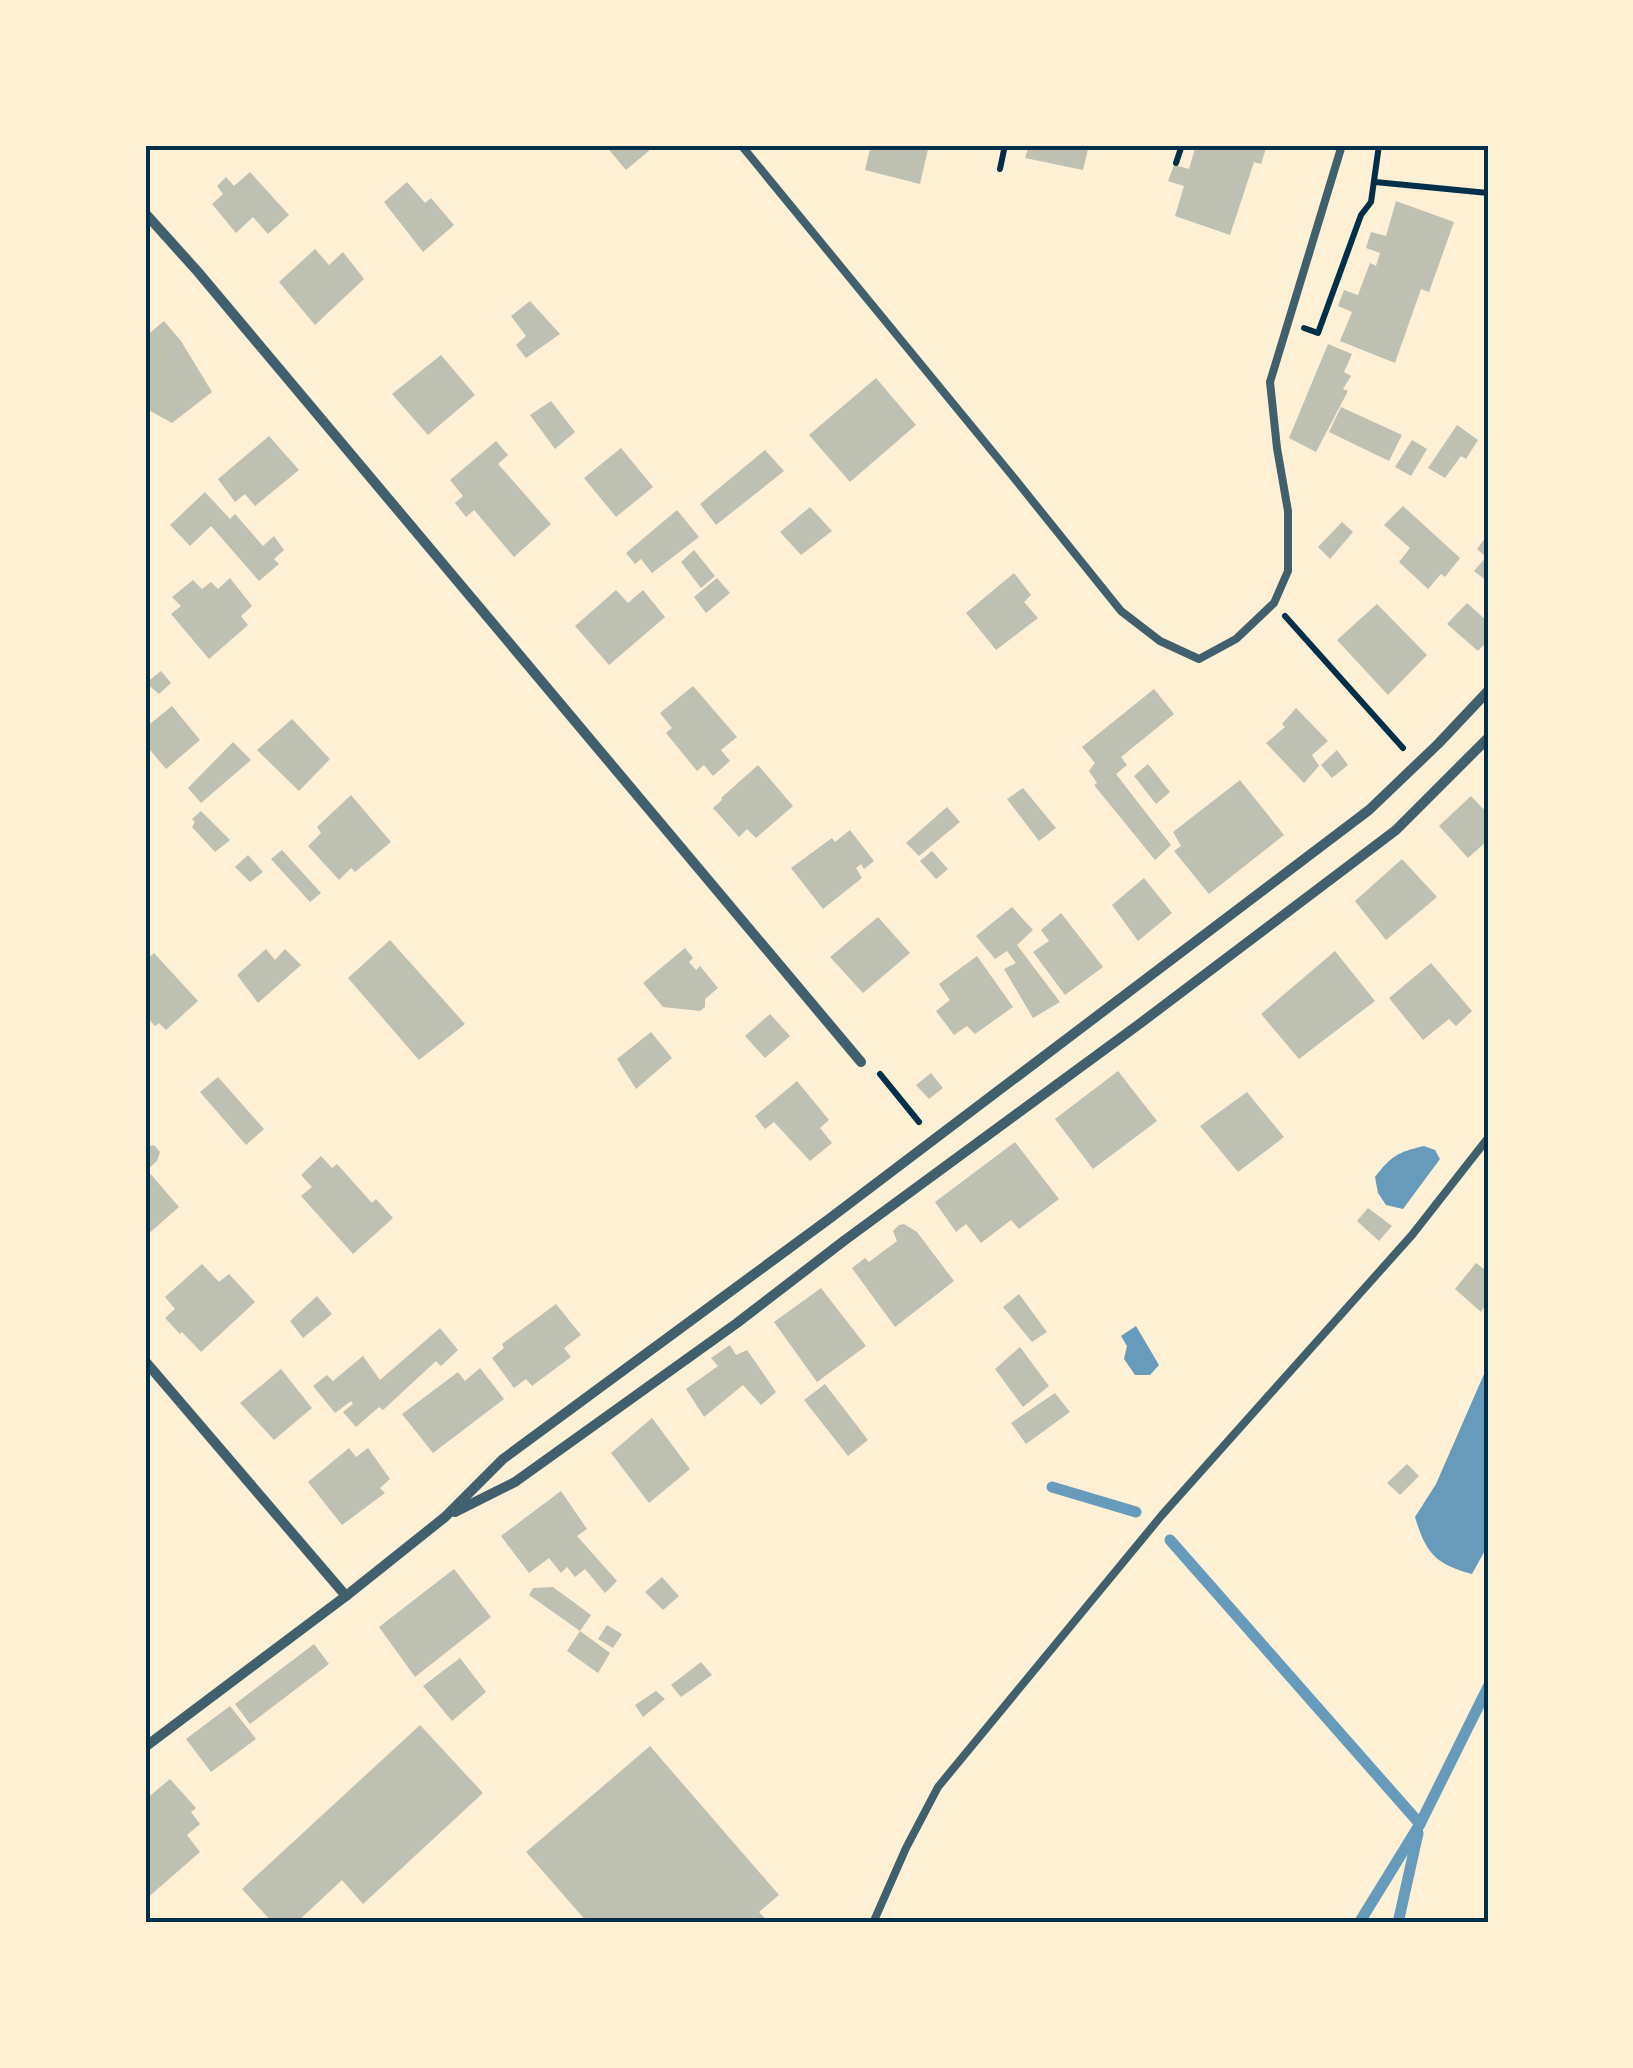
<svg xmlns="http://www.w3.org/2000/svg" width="1633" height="2068" font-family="'Noto Sans',sans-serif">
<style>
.water{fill:#669bbc}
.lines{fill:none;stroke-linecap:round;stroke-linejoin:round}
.stream{stroke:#669bbc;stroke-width:11}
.building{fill:#bec0b2}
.path{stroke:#003049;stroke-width:6}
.service{stroke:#3f606c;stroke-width:8}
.minor{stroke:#3f606c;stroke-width:10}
.neatline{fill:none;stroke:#003049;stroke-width:4}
</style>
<rect width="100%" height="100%" fill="#fdf0d5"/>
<!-- water -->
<g class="water">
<path d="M1424,1146l11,4 5,9 -37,50 -17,-4 -8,-12 -3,-16c16,-21 23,-25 49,-31z"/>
<polygon points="1136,1326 1159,1365 1150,1375 1135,1375 1124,1359 1127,1346 1121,1336"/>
<path d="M1488,1365v180l-16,29c-37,-10 -46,-21 -57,-57l21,-33z"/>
</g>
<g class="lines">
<!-- stream -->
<g class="stream">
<polyline points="1052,1487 1136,1512"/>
<polyline points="1170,1540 1420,1824"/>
<polyline points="1359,1923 1420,1824 1488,1687"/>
<polyline points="1398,1923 1418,1833"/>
</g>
</g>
<!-- building -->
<g class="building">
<polygon points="605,145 647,145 651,149 626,170"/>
<polygon points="871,145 929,145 920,184 865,170"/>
<polygon points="1029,145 1089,145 1083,170 1025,158"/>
<polygon points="1196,145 1267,145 1261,164 1254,162 1230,235 1175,216 1184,186 1168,181 1174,165 1189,169"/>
<polygon points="250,172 289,215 268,234 253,217 236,233 212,204 223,194 217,186 226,177 234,186"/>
<polygon points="407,182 425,203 431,198 454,225 423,252 384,202"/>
<polygon points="1396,201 1454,222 1429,292 1421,289 1395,363 1340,341 1352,312 1338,306 1344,290 1358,295 1370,263 1376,266 1380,253 1366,248 1371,232 1386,236"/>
<polygon points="315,249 329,265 343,252 364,279 315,325 279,282"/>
<polygon points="530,301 560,334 526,358 516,345 526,336 511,316"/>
<polygon points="164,321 181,341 212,392 172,423 145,408 145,337"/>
<polygon points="1328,344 1352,354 1344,372 1351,376 1343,389 1348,391 1316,452 1289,438"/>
<polygon points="441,355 475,395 428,435 392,394"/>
<polygon points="876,378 916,425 850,482 809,435"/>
<polygon points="551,401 575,432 555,449 530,415"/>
<polygon points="1341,407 1402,435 1389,461 1329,432"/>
<polygon points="1457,425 1478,440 1466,459 1461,456 1445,478 1428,468"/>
<polygon points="269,436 299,470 255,506 245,494 235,502 218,479"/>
<polygon points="1412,440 1427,449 1411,476 1395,467"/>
<polygon points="496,441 508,455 498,464 551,524 514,557 474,510 466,517 455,503 463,496 450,480"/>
<polygon points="621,448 653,487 616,517 584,478"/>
<polygon points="765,450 784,471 716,525 700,504"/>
<polygon points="205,492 230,519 235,514 263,546 274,536 284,550 274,559 279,564 259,581 211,526 190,546 170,525"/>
<polygon points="1403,506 1460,558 1445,577 1441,574 1428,589 1399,562 1410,548 1384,525"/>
<polygon points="810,507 832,531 801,555 780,532"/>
<polygon points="677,510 699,537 652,573 641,559 635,564 626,553"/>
<polygon points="1342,522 1353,532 1330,559 1318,547"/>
<polygon points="1488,534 1488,582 1474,571 1486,557 1477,549"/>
<polygon points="694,550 715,576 701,588 681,562"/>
<polygon points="1014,573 1031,595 1024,602 1038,618 996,650 966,613"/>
<polygon points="230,578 252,606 241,616 248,625 209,659 171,614 181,606 172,597 193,580 202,589 211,582 218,589"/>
<polygon points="717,578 730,593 706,613 694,597"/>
<polygon points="616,590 628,603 643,590 665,617 609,665 575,626"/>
<polygon points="1467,603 1488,622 1488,640 1478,651 1447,624"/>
<polygon points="1377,604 1427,655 1388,695 1337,640"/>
<polygon points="161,671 171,683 159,694 146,683"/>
<polygon points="693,686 737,737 721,750 730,761 713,776 704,765 697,771 666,733 672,728 660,713"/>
<polygon points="1154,689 1174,714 1121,757 1127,765 1116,774 1171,845 1155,860 1094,785 1097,783 1089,771 1095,763 1082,747"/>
<polygon points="172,706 200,740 166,769 145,744 145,728"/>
<polygon points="1296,708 1328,741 1312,755 1319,766 1304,783 1266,743 1285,727 1282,724"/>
<polygon points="292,719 330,759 299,791 257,750"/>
<polygon points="233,742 251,760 201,803 188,788"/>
<polygon points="1337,750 1348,765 1332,778 1321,765"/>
<polygon points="1148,764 1170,792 1156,804 1134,776"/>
<polygon points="758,765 793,806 756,838 747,829 739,837 713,808 722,800 721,798"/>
<polygon points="1240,780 1284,835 1209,894 1174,851 1181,846 1173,832"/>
<polygon points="1023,788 1056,828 1039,841 1007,799"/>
<polygon points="351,795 391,842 355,872 351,868 339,880 308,846 321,833 317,827"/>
<polygon points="1471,796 1488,814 1488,840 1468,858 1439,826"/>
<polygon points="947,807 960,822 919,856 906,843"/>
<polygon points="201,811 230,840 215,852 192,827 195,822 192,819"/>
<polygon points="850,830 874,861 864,869 861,864 856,868 862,878 823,909 791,868 832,838 835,842"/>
<polygon points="282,850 321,893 310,902 271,859"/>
<polygon points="932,851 948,869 936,879 920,861"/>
<polygon points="248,855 263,872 250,882 235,867"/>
<polygon points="1402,859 1437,897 1386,940 1355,901"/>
<polygon points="1144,878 1172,913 1138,941 1112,905"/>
<polygon points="1012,907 1033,930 1017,945 1060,1002 1033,1018 1004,969 1016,963 1007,951 995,959 976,936"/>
<polygon points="1061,913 1103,967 1065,995 1033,952 1049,941 1041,930"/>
<polygon points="878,917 910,953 863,993 830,957"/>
<polygon points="390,940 465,1024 419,1060 348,978"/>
<polygon points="685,948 693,958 689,962 696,970 700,966 718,988 705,999 705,1007 700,1011 663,1007 643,983"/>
<polygon points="266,949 275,960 285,949 301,965 258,1003 237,975"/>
<polygon points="1335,951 1375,1001 1299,1059 1261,1014"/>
<polygon points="154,953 198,1001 166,1030 159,1023 155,1026 145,1015 145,961"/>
<polygon points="977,956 1013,1007 975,1034 967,1026 954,1035 936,1011 950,1000 939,984"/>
<polygon points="1431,963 1472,1011 1456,1026 1449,1019 1423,1040 1389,998"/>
<polygon points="770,1014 790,1036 765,1058 745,1036"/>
<polygon points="651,1032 672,1058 636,1089 617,1059"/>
<polygon points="1118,1071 1157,1121 1093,1169 1055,1119"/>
<polygon points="931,1073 943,1088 929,1099 916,1085"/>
<polygon points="218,1077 264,1129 246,1145 200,1092"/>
<polygon points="797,1081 829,1120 820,1128 832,1143 810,1161 774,1122 765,1129 755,1116"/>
<polygon points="1247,1092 1284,1137 1238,1172 1200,1126"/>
<polygon points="1015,1142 1059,1199 1019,1229 1011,1220 981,1243 966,1224 956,1232 935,1202"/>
<polygon points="154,1145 160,1152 157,1161 147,1170 179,1207 147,1235 145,1232 145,1147"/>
<polygon points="321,1156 332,1168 337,1164 372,1203 376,1199 393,1218 353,1254 301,1196 312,1187 301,1175"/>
<polygon points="1368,1208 1392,1226 1379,1241 1357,1221"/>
<polygon points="904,1224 917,1232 954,1281 895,1327 852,1268 865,1258 869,1262 897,1241 893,1231 899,1225"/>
<polygon points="1476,1263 1488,1272 1488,1310 1484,1307 1481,1312 1455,1289"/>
<polygon points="202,1264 219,1282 229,1274 255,1302 201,1352 182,1332 180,1334 165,1318 175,1309 165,1297"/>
<polygon points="821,1288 866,1346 817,1382 774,1322"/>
<polygon points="1019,1294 1047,1332 1032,1342 1003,1307"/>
<polygon points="317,1296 332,1314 303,1338 290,1321"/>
<polygon points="556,1304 581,1335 564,1348 571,1357 532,1386 526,1379 514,1388 492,1358 504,1348 502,1344"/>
<polygon points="440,1328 458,1350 441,1366 436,1361 383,1410 379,1407 356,1427 343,1412 353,1404 351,1401 335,1413 313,1386 327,1375 333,1381 363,1356 380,1380"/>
<polygon points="730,1345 736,1355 747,1350 776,1392 761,1405 743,1385 704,1417 686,1389 718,1366 711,1358"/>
<polygon points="1020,1347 1049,1386 1023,1407 995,1369"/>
<polygon points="480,1368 504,1399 433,1453 402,1414 458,1372 465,1381"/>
<polygon points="281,1369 312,1408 274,1440 240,1403"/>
<polygon points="825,1384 868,1440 848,1456 804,1400"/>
<polygon points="1055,1393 1070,1412 1026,1444 1011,1423"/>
<polygon points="652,1418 690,1469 649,1503 611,1453"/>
<polygon points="349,1448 356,1457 368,1448 390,1479 380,1488 385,1493 342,1525 308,1482"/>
<polygon points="1407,1464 1419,1476 1400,1495 1387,1483"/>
<polygon points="561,1491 587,1529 577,1536 617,1581 605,1593 585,1569 575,1577 567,1567 561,1573 549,1558 529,1573 501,1536"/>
<polygon points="454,1569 491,1617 415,1677 379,1627"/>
<polygon points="662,1577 679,1596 663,1610 645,1592"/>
<polygon points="553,1587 591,1615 580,1631 610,1653 598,1673 567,1651 580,1631 529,1595 533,1588"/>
<polygon points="607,1625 622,1634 613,1648 598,1639"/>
<polygon points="314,1644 329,1664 250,1724 235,1704"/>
<polygon points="460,1658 486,1692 452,1721 423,1686"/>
<polygon points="701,1662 712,1675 681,1697 671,1685"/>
<polygon points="656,1691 665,1699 643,1717 635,1705"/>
<polygon points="230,1706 256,1739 211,1772 186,1739"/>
<polygon points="420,1725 483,1793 363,1904 342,1880 296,1923 273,1923 242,1889"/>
<polygon points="650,1746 779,1895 759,1912 769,1923 588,1923 526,1852"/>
<polygon points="170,1779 196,1808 191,1812 200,1824 187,1835 200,1852 145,1900 145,1800"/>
</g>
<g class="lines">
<!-- path -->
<g class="path">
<polyline points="1176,163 1182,145"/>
<polyline points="1000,169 1005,145"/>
<polyline points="1375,182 1488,193"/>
<polyline points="1304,328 1318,333 1361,215 1371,202 1379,145"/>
<polyline points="1285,616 1403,748"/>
<polyline points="880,1074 919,1122"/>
</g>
<!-- service -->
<g class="service">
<polyline points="741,145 1010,473 1121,611 1160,641 1199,659 1236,639 1274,603 1288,571 1288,511 1277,448 1270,382 1342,145"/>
<polyline points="873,1923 906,1848 938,1787 1162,1515 1412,1235 1488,1138"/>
</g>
<!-- minor -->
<g class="minor">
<polyline points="145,213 198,272 861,1062"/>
<polyline points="145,1361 346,1596"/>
<polyline points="455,1512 515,1482 737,1323 845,1240 1138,1025 1396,830 1488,738"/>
<polyline points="145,1747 346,1596 445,1517 503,1459 829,1219 1369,810 1438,744 1488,691"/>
</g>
</g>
<!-- border -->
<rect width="1633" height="2068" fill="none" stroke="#fdf0d5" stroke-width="295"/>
<rect x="148" y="148" width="1338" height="1772" class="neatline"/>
</svg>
